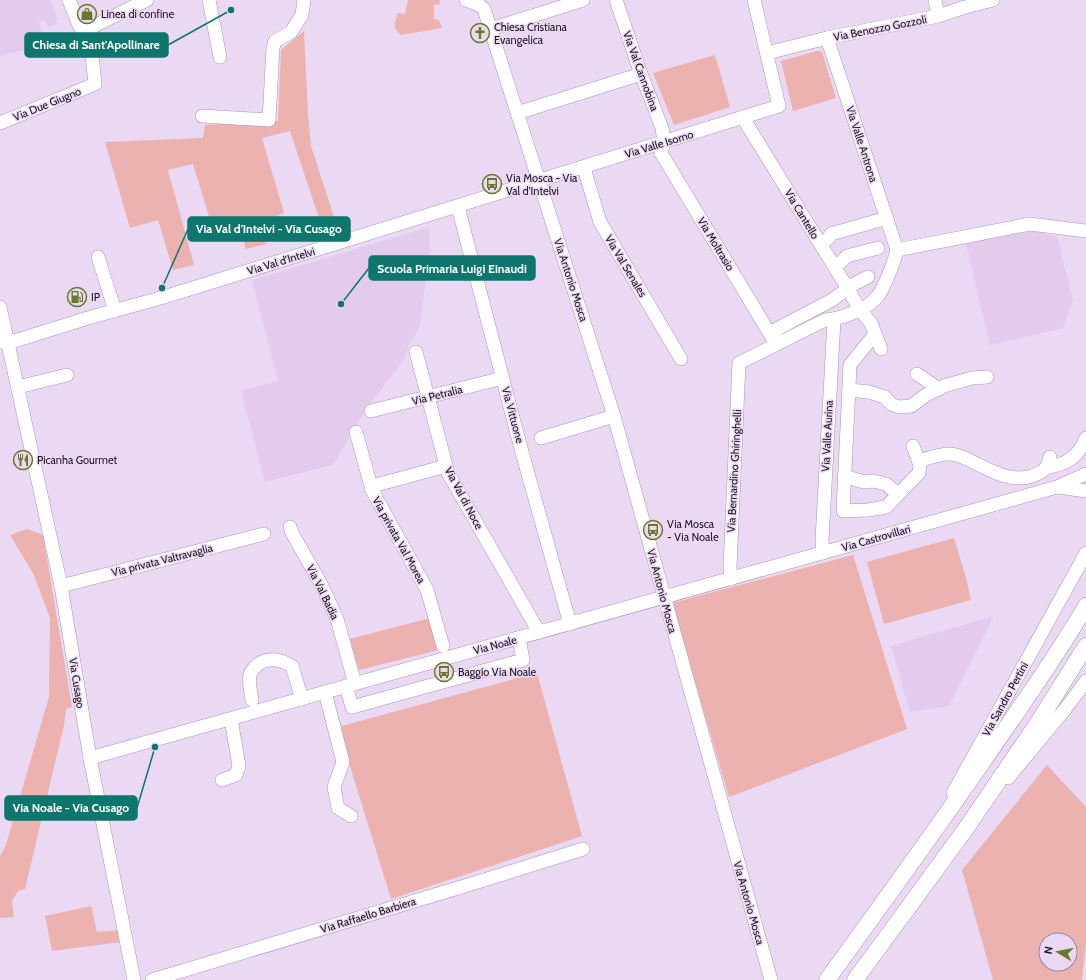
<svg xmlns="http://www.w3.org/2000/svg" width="1086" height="980" font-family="Cabin,sans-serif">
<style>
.built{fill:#e2cbed}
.green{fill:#ebb2b0;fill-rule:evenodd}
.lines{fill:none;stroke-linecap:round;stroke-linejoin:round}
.minor-casing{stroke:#a897b0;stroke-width:14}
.major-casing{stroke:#a897b0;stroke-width:17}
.minor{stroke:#fff;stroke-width:13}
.major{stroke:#fff;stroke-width:16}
.labels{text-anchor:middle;stroke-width:3;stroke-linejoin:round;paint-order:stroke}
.poi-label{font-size:11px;fill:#1d1720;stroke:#ebd8f3;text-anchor:start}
.street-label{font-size:11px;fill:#1d1720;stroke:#ebd8f3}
.leader{fill:none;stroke:#0f766e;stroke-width:1.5}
.callout-dot{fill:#0f766e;stroke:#ebd8f3;stroke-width:1.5}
.callout{fill:#0f766e;stroke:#0f766e;stroke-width:1.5}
.callout-label{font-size:12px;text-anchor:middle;font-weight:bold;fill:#fff}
</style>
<rect width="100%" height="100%" fill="#ebd8f3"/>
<!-- built -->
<g class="built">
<polygon points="0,0 51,0 58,20 56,21 57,24 48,27 45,20 39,22 46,44 0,56"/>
<polygon points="429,227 430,252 419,329 409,344 404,360 368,406 333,465 265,482 241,391 278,381 252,280"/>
<polygon points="1025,229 1057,237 1073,301 1063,328 990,345 966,244"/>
<polygon points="994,616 949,706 910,712 891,646"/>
</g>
<!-- green -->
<g class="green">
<path d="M408,0h32l-1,5 -5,-1v15l5,1 3,8 -41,7c-9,-8 -7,-11 -3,-22l7,1z"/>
<polygon points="304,31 308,115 311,146 336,223 322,227 290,131 262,138 284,213 259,223 266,244 246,249 240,229 215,236 193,164 168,170 194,265 173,270 158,220 130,228 105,142 203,138 205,125 278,121 281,50"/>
<polygon points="817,51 822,52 836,98 793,111 781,61"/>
<polygon points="715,55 730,107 674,125 653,73"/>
<polygon points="27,529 43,535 72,707 66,709 64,725 25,889 18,891 12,901 14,917 0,918 0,856 6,845 49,697 50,618 33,573 10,535"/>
<polygon points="954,538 966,578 971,600 884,624 867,562"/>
<polygon points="853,555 907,729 729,797 672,603"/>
<polygon points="430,618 438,650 359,670 350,639"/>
<polygon points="537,673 582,836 391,899 338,727"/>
<path d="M1047,765l39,42v136l-4,37h-89l-31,-110zM1046,940h24v24h-24z"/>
<polygon points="91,906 97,932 119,930 121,942 52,951 45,916"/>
</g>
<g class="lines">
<defs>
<g id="minor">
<polyline points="209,0 220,57"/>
<polyline points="466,0 479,5 484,9 614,416 771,980"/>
<polyline points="616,0 641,74 662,128 664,142 661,153 776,344"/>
<polyline points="935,0 938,16"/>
<polyline points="491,29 583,0"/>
<polyline points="85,33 94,26 147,0"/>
<polyline points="767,53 827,38 938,16 965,7 993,0"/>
<polyline points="517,113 641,74"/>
<polyline points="202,116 269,120 273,48 275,41 291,32 302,15 304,0"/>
<polyline points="743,118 848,289 860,310 871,323 881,349"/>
<polyline points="0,123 95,84 91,45 79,25 69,0"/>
<polyline points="584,168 600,222 681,359"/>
<polyline points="458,207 520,445 570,624"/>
<polyline points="820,243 828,239 831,234 887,218"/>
<polyline points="897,250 1030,224 1086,231"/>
<polyline points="98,257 115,311"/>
<polyline points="841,262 847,256 878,248"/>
<polyline points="0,307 61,586 90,758 134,980"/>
<polyline points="775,332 775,330 832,300 854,284 868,277"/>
<polyline points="875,334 850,365 843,511 868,510 886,507 919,473 920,465 913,446"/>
<polyline points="0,342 8,343 88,318 164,297 779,106 754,0"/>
<polyline points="416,352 448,473 539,632"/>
<polyline points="917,374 939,389"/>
<polyline points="18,387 67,375"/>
<polyline points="849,390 869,392 885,397 891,404 899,407 911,406 926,395 944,386 972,378 987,377"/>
<polyline points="371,411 503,378"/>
<polyline points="356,432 372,490 427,590 443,646"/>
<polyline points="541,438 614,416"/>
<path d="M919,461c9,-3 20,-7 30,-7 7,0 14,3 20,6 20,10 41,23 63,16 12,-4 15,-7 18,-19"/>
<path d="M1048,467c20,-3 30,-10 38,-29"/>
<polyline points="844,476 864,482 873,481 886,484 898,494"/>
<polyline points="1059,487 1086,491"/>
<polyline points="372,490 376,485 446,466"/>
<polyline points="290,527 292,533 321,584 337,619 355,684"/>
<polyline points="823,553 822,540 834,320"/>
<path d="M731,579l-1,-12 9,-204 86,-43c16,-1 43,-11 53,-24 6,-8 17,-36 19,-46l-70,-212"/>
<polyline points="61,586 264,534"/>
<polyline points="346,686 352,707 523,660 519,638"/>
<polyline points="325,692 343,762 334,787 338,808 351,816"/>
<path d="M252,700c-1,-8 -4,-17 -2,-25 0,-3 3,-5 5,-8 11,-11 25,-8 37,-1l10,33"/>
<polyline points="90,758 1057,487 1086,474"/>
<polyline points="1008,778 1066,708 1086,681"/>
<polyline points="222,780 236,775 239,766 231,719"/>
<polyline points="953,793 1086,553"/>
<polyline points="152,980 468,885 583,849"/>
</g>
<g id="major">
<path d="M827,980c53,-73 106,-146 157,-220 35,-51 71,-101 102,-154"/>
<polyline points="855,980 965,830 1039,721 1086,646"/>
</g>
</defs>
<!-- minor casing -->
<use href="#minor" class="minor-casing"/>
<!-- major casing -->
<use href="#major" class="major-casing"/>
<!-- minor -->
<use href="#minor" class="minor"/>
<!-- major -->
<use href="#major" class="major"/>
</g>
<!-- icons -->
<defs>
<symbol id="shop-ring" viewBox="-11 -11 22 22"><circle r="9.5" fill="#ebd8f3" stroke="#667a2a" stroke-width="1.5"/><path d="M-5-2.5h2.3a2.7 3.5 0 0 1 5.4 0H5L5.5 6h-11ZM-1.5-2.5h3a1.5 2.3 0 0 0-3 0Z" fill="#667a2a"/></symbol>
<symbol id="church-ring" viewBox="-11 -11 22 22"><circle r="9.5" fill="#ebd8f3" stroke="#667a2a" stroke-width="1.5"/><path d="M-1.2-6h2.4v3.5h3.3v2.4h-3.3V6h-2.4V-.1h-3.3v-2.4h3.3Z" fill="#667a2a"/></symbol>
<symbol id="bus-ring" viewBox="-11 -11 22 22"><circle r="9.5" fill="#ebd8f3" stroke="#667a2a" stroke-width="1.5"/><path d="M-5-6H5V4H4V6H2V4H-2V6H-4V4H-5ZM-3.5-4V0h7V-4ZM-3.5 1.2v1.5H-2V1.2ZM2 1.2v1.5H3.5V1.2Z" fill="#667a2a"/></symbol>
<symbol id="fuel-ring" viewBox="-11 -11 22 22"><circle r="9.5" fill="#ebd8f3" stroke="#667a2a" stroke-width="1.5"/><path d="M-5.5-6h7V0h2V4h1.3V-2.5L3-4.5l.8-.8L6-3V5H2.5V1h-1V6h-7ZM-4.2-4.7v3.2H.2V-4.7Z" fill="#667a2a"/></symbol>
<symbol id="restaurant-ring" viewBox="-11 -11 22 22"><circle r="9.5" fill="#ebd8f3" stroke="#667a2a" stroke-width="1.5"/><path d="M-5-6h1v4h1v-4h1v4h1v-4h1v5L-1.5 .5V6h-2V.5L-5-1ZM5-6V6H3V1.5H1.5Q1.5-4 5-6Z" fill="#667a2a"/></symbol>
</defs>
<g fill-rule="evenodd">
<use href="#shop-ring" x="76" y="3" width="22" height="22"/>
<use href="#church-ring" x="469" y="22" width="22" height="22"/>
<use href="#bus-ring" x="481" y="173" width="22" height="22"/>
<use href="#fuel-ring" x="66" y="286" width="22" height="22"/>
<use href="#restaurant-ring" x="12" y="449" width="22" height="22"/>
<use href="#bus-ring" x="642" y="519" width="22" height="22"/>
<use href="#bus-ring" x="433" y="661" width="22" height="22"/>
</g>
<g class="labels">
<!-- poi labels -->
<g class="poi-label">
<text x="101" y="18">Linea di confine</text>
<text x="494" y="31">Chiesa Cristiana<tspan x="494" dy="13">Evangelica</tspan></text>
<text x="506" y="182">Via Mosca - Via<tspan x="506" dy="13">Val d'Intelvi</tspan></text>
<text x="91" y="301">IP</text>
<text x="37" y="464">Picanha Gourmet</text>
<text x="667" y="528">Via Mosca<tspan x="667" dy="13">- Via Noale</tspan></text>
<text x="458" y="676">Baggio Via Noale</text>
</g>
<!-- street labels -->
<g class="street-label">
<text transform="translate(880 28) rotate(-11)" y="4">Via Benozzo Gozzoli</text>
<text transform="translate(641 71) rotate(70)" y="4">Via Val Cannobina</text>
<text transform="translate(47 104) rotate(-22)" y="4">Via Due Giugno</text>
<text transform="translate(659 144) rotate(-17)" y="4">Via Valle Isorno</text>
<text transform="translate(862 144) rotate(72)" y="4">Via Valle Antrona</text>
<text transform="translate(802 214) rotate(59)" y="4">Via Cantello</text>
<text transform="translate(716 244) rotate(59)" y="4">Via Moltrasio</text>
<text transform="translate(281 261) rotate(-17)" y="4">Via Val d'Intelvi</text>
<text transform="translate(626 266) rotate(59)" y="4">Via Val Senales</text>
<text transform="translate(571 280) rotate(72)" y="4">Via Antonio Mosca</text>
<text transform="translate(437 395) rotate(-14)" y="4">Via Petralia</text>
<text transform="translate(513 415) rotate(75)" y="4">Via Vittuone</text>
<text transform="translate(827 436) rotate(-87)" y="4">Via Valle Aurina</text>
<text transform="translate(734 471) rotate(-87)" y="4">Via Bernardino Ghiringhelli</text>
<text transform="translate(464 498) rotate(62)" y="4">Via Val di Noce</text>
<text transform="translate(876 538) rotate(-16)" y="4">Via Castrovillari</text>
<text transform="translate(399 540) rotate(61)" y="4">Via privata Val Morea</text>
<text transform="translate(162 560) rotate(-14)" y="4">Via privata Valtravaglia</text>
<text transform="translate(662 591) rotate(75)" y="4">Via Antonio Mosca</text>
<text transform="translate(323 592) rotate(64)" y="4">Via Val Badia</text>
<text transform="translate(495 645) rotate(-15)" y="4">Via Noale</text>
<text transform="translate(77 683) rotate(81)" y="4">Via Cusago</text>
<text transform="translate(1005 699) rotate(-61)" y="4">Via Sandro Pertini</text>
<text transform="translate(749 903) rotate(74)" y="4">Via Antonio Mosca</text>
<text transform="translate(368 915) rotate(-17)" y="4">Via Raffaello Barbiera</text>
</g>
</g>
<!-- callouts -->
<path class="leader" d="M231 10L168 45M162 288L188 229M341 304L369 268M155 747L137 808"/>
<g class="callout-dot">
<circle cx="231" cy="10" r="4"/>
<circle cx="162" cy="288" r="4"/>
<circle cx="341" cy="304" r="4"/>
<circle cx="155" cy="747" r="4"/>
</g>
<g class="callout">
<rect x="25" y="33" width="143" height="24" rx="4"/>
<rect x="188" y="217" width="162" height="24" rx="4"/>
<rect x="369" y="256" width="166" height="24" rx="4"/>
<rect x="5" y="796" width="132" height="24" rx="4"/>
</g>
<g class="callout-label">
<text x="96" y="49">Chiesa di Sant'Apollinare</text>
<text x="269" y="233">Via Val d'Intelvi - Via Cusago</text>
<text x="452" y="273">Scuola Primaria Luigi Einaudi</text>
<text x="71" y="812">Via Noale - Via Cusago</text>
</g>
<!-- north arrow -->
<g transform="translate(1058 952) rotate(280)"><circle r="19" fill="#ebd8f3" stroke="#998b9f"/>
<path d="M0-3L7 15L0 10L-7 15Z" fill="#667a2a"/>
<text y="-6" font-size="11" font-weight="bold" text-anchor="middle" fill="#1d1720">N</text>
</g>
</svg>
